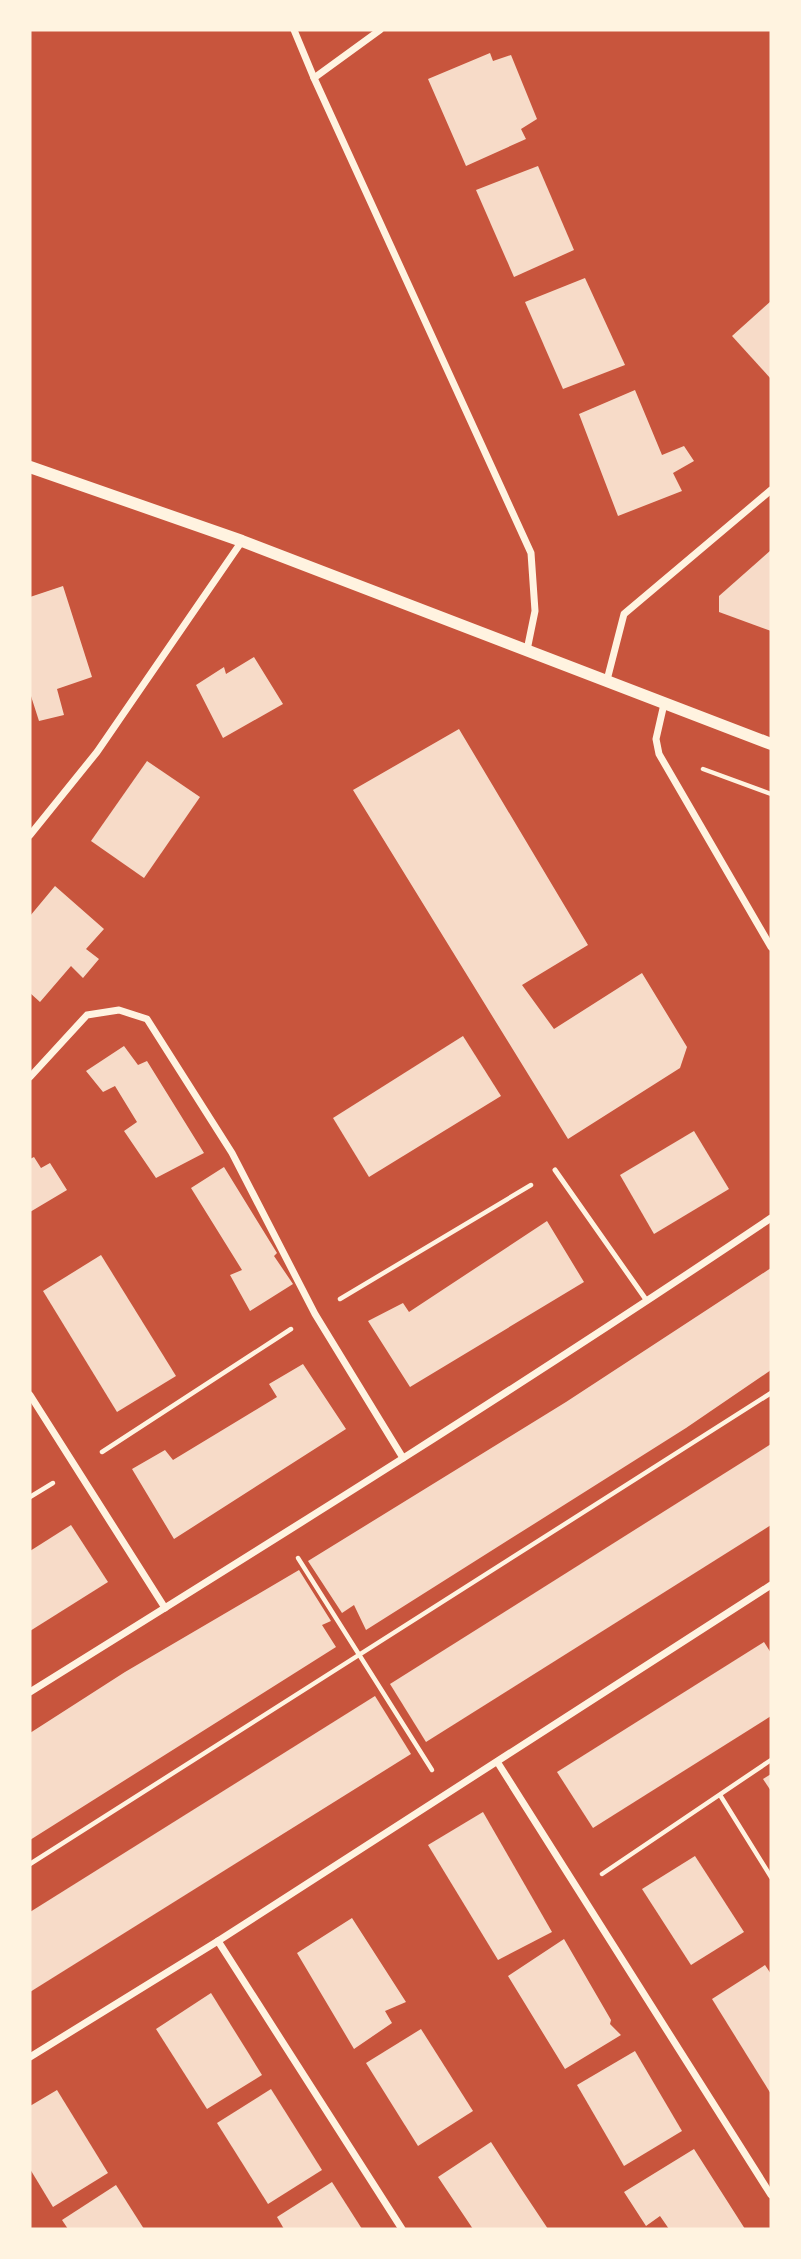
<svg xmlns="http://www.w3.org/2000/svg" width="801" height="2259" font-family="'Roboto Serif',serif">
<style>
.building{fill:#f7dbc8}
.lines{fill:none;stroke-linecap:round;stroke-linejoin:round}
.path{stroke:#fff3e0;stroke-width:4.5}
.service{stroke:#fff3e0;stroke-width:5}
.minor{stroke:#fff3e0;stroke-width:7}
.tertiary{stroke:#fff3e0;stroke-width:12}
</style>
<rect width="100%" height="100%" fill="#c8553d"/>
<!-- building -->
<g class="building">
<polygon points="490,53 493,61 511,55 537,119 521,129 526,139 466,166 428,79"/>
<polygon points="538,166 574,250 514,277 476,190"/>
<polygon points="585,278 625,365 563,389 525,302"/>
<polygon points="771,301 771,379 732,336"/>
<polygon points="635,390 662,455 684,446 694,461 673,473 682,491 618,516 579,414"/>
<polygon points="771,550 771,631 719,612 719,596"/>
<polygon points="63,586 92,677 57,689 64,715 39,721 30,693 30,597"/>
<polygon points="254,657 283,704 223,738 196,685 224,667 226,674"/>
<polygon points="459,729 588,945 522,985 554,1029 642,973 687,1047 680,1068 568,1139 353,790"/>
<polygon points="147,761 200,797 144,878 91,841"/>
<polygon points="55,886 104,929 86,949 99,959 83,978 71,966 40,1002 30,993 30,916"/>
<polygon points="463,1036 501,1096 369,1177 333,1118"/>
<polygon points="124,1046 138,1065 147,1061 204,1153 156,1178 124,1131 137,1122 115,1086 103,1092 86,1071"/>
<polygon points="694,1131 729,1189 654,1234 620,1175"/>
<polygon points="34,1157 41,1168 50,1163 67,1190 30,1212 30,1159"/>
<polygon points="224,1167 277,1253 274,1256 293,1284 250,1311 230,1275 242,1270 191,1188"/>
<polygon points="547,1221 584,1282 410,1387 368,1321 403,1303 409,1312"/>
<polygon points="101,1255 176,1376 117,1412 43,1291"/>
<polygon points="771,1268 771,1370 686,1428 366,1630 354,1605 342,1613 308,1561 566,1402"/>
<polygon points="303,1364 346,1429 174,1539 132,1469 165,1450 173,1460 277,1397 269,1384"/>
<polygon points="771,1444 771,1525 426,1742 390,1684"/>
<polygon points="71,1525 108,1582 30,1631 30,1551"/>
<polygon points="299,1570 331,1621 322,1625 336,1647 30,1840 30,1733 125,1672"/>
<polygon points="764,1642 771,1653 771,1716 593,1828 557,1772"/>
<polygon points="375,1696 411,1754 30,1992 30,1912"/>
<polygon points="771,1774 771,1791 763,1779"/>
<polygon points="483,1812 552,1932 498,1960 428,1845"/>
<polygon points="695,1856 744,1932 691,1965 642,1889"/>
<polygon points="352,1918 406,2002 385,2011 392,2023 354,2049 297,1953"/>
<polygon points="564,1939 611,2020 610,2024 621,2035 565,2069 508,1976"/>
<polygon points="765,1965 771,1974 771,2094 712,1999"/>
<polygon points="211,1993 262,2075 207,2109 156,2029"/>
<polygon points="421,2029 473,2111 418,2146 366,2063"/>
<polygon points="635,2051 682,2131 624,2166 577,2085"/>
<polygon points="271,2089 322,2170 268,2204 217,2123"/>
<polygon points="57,2090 108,2173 53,2207 30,2169 30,2106"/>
<polygon points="491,2142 520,2187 548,2229 473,2229 438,2177"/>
<polygon points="694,2149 745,2229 669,2229 660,2216 646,2226 624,2192"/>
<polygon points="332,2182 362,2229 284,2229 277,2217"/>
<polygon points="116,2185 144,2229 68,2229 62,2220"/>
</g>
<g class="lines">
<!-- path -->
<g class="path">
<polyline points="703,769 771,794"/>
<polyline points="340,1299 531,1185"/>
<polyline points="102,1452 291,1329"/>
<polyline points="30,1497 53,1483"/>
<polyline points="298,1558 432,1770"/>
<polyline points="720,1795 771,1877"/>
<polyline points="30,1864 771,1393"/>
<polyline points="602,1874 771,1760"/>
</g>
<!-- service -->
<polyline class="service" points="555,1170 647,1301"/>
<!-- minor -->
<g class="minor">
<polyline points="294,30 314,78 531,553 535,611 527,650"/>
<polyline points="314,78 380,30"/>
<polyline points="607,680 624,614 771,490"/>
<polyline points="664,704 656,739 659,754 771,947"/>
<polyline points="30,835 97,752 242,541"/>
<polyline points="30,1077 87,1015 119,1010 147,1019 232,1153 315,1314 403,1458"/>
<polyline points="30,1395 165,1608"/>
<path d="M30,1692c249,-155 498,-310 741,-474"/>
<polyline points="498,1763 771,2195"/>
<polyline points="218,1941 402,2229"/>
<polyline points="30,2057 218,1941 771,1585"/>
</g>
<!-- tertiary -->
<polyline class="tertiary" points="30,467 242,541 771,744"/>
</g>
<!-- border -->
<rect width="801" height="2259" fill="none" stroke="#fff3e0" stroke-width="63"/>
</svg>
